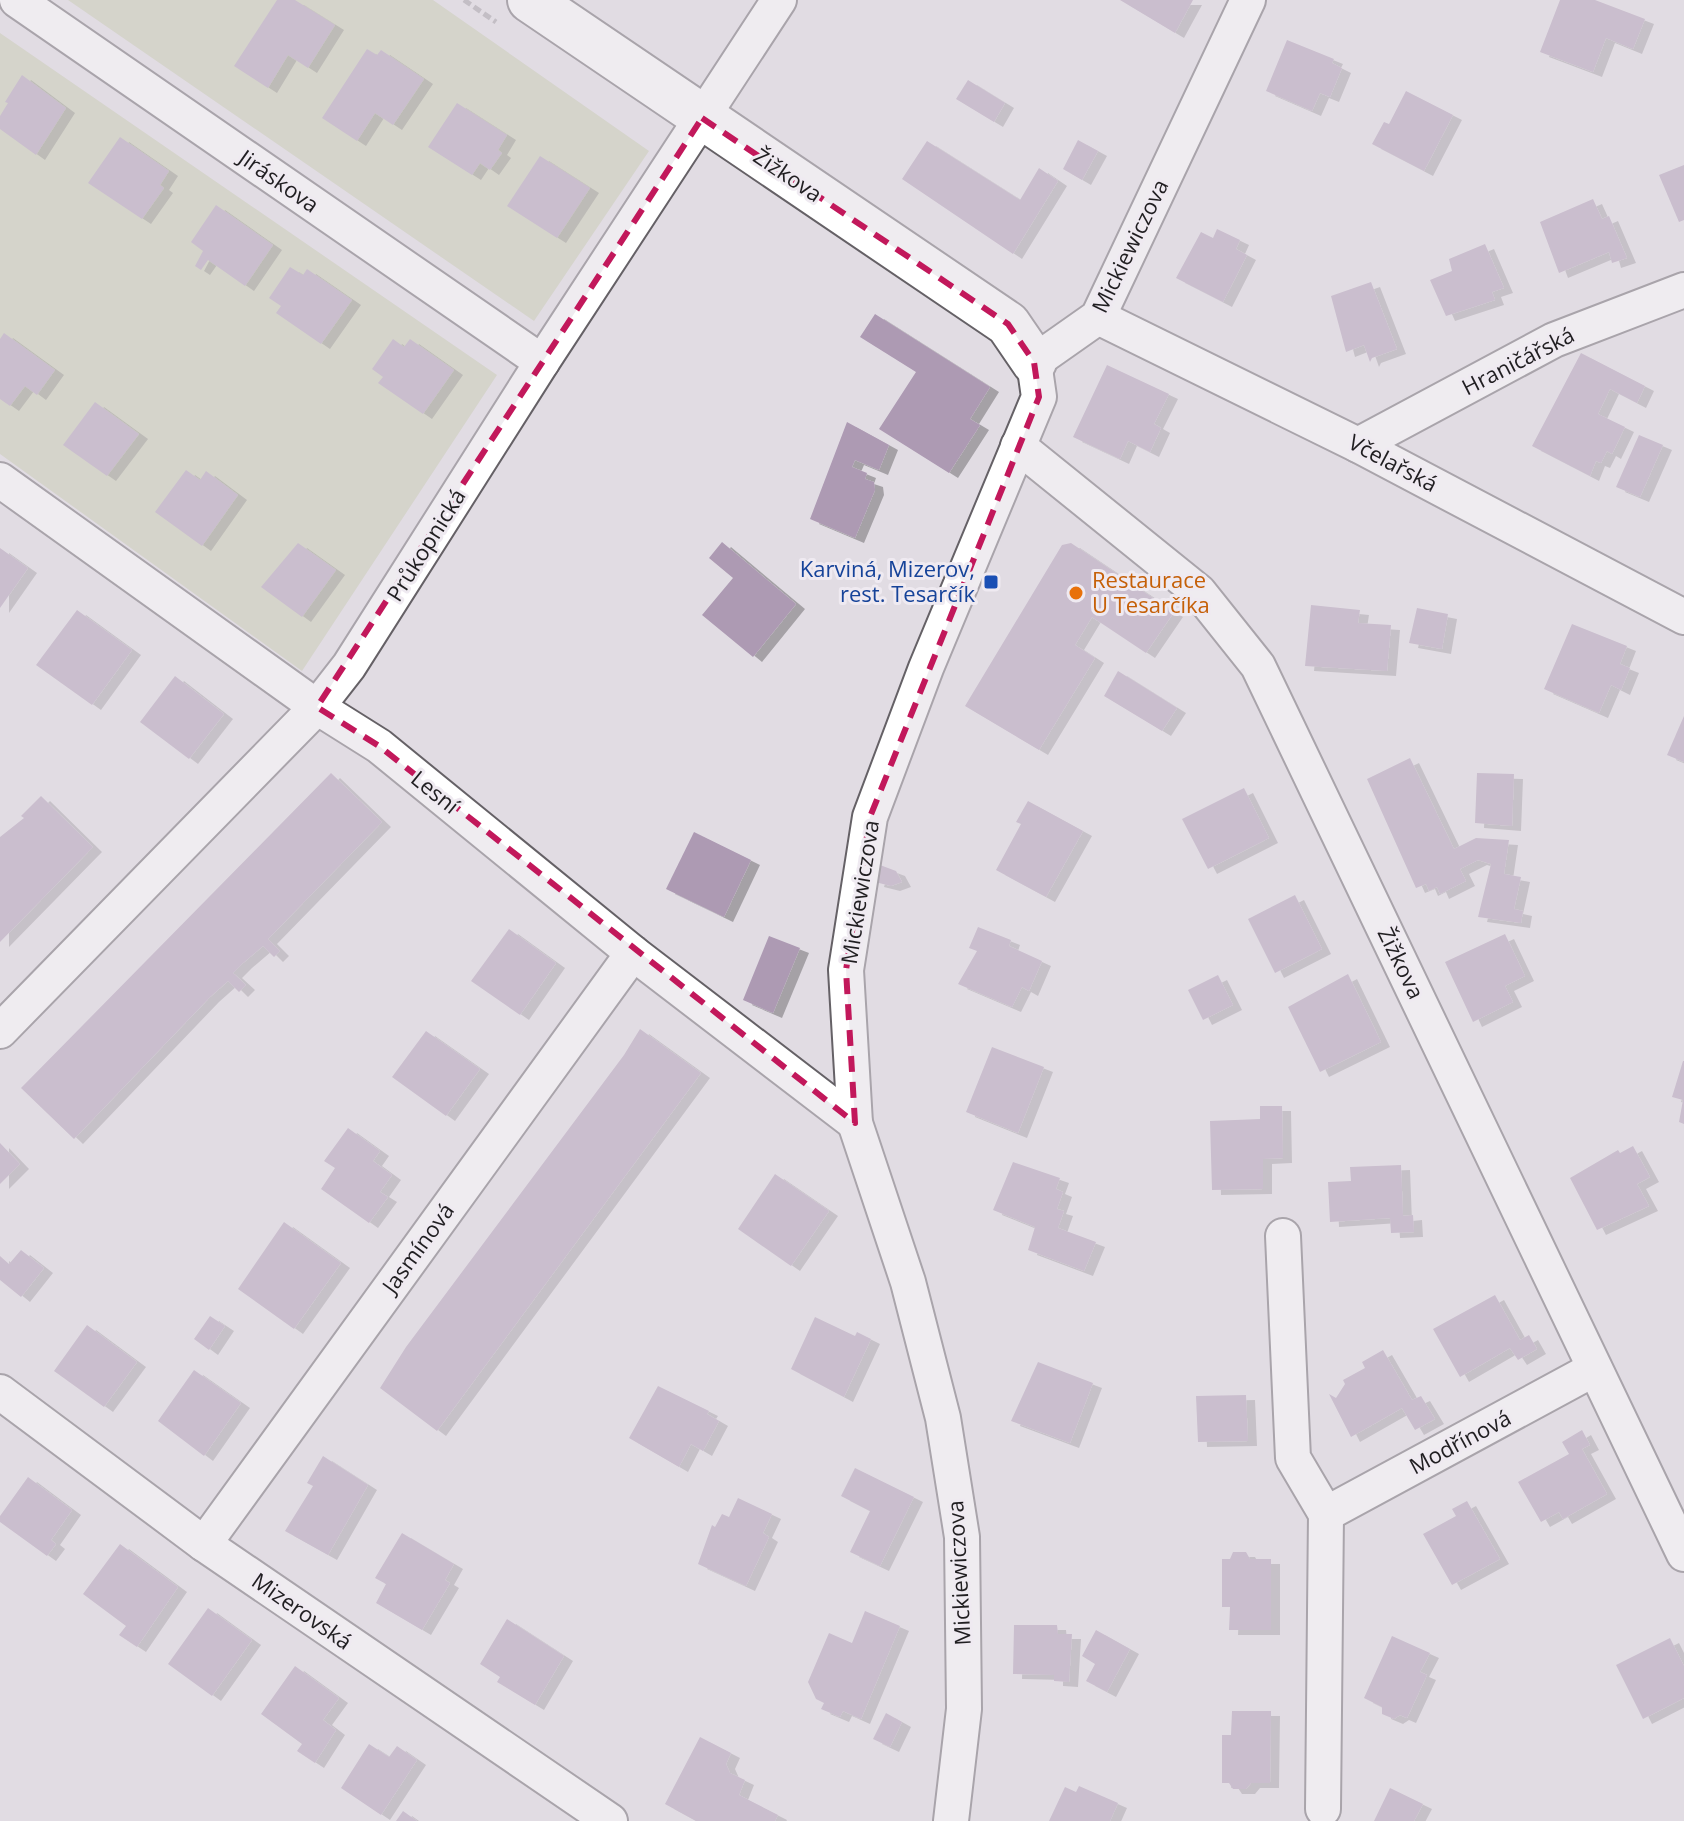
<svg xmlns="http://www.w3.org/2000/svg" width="1684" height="1821" font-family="'Open Sans',sans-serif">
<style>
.green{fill:#c5c9ae}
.building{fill:#ad9ab3;filter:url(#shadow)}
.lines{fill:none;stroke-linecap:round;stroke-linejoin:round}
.street-casing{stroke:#656166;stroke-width:38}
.secondary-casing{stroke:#656166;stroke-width:48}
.path{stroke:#9d999f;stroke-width:5;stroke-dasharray:8 4;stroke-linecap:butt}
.street{stroke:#fff;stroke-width:34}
.secondary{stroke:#fff;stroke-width:44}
.marked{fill:none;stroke:#c2185b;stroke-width:6;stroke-dasharray:16 10;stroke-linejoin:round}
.transit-dot{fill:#1a4fb4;stroke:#efeaf1;stroke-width:3}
.food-dot{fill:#e8710a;stroke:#efeaf1;stroke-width:3}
.labels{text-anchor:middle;stroke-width:6;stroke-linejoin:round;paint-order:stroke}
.street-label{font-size:22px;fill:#201e21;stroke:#efeaf1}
.transit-label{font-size:22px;fill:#164399;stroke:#efeaf1;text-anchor:end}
.food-label{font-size:22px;fill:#c56008;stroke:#efeaf1;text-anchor:start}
</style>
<defs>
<filter id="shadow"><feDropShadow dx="9" dy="5" stdDeviation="0" flood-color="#0004"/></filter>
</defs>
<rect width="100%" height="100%" fill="#e1dce3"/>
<!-- green -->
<g class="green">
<polygon points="68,0 433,0 649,151 534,321"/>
<polygon points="0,33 497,375 302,671 0,454"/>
</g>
<!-- building -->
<g class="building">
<polygon points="277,0 295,0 335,25 308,68 288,55 268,88 234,66"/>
<polygon points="1120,0 1193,0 1175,33"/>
<polygon points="1560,0 1595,0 1645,19 1633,49 1606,38 1593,72 1540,52"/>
<polygon points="1287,40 1334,59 1332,63 1342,68 1330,97 1320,93 1312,111 1266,91"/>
<polygon points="367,49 377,55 381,50 424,79 393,125 375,113 357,141 322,118"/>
<polygon points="22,75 66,108 36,155 0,129 0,116 8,103 5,102"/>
<polygon points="968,80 1005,103 994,122 956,99"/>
<polygon points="1406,91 1453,115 1424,171 1372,144 1384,122 1389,124"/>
<polygon points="457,103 507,135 498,150 502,153 490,170 480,163 472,175 428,147"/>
<polygon points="120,137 169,171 160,185 164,188 142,219 88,183"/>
<polygon points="1078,140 1098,151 1082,180 1063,169"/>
<polygon points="927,141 1020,200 1039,168 1058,181 1013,254 902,179"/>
<polygon points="540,156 590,188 557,238 507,206"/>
<polygon points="1684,165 1684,220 1679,222 1659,175"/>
<polygon points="1593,199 1602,219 1609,216 1627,258 1612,263 1609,252 1559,273 1540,222"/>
<polygon points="216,205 273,245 245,286 208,260 201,270 195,266 203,251 191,242"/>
<polygon points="1217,229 1240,240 1236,249 1247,255 1223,302 1176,278 1201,232 1213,238"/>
<polygon points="1485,244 1504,288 1492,292 1495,300 1446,316 1430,280 1452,271 1449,259"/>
<polygon points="290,267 303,275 307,269 352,300 321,344 276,313 281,306 269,298"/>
<polygon points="1371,282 1397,349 1372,358 1370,362 1364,345 1346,352 1331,296"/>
<polygon points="875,314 990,387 970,419 980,425 949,473 879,429 916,372 860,337"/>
<polygon points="4,333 55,370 37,395 25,386 10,406 0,399 0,339"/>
<polygon points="393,339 404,347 410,339 454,370 423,414 378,383 383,377 372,369"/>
<polygon points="1581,353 1645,386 1637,403 1610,389 1598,414 1625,427 1612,454 1607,451 1601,463 1596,461 1590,476 1532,446"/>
<polygon points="1107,365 1169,394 1154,424 1161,428 1150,452 1128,441 1120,459 1073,437"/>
<polygon points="95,402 139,434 107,476 63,445"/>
<polygon points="847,422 889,445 879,470 855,460 852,467 867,473 865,479 874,482 875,490 855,538 810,519"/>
<polygon points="1639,435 1663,445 1640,497 1616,487"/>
<polygon points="186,470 200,480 206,471 238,495 202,546 155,512"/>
<polygon points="722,542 796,604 753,657 702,615 733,578 709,558"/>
<polygon points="298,543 336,570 302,617 261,587"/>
<polygon points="1071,543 1174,612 1146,653 1092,617 1075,645 1095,658 1039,750 965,706 1062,545"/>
<polygon points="0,548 28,568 0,608"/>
<polygon points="1311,605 1360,610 1358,623 1391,625 1387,671 1305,666"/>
<polygon points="1417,608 1448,614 1442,649 1409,643"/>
<polygon points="77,610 132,650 92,705 36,665"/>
<polygon points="1572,624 1627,646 1620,664 1630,668 1621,690 1611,685 1599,713 1544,689"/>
<polygon points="1118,671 1177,708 1162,731 1104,696"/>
<polygon points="175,676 224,714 189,759 140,722"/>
<polygon points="1684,716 1684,762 1667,755"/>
<polygon points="1410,758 1454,849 1476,838 1509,840 1504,874 1521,877 1514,909 1523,911 1521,923 1478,917 1491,864 1478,860 1460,869 1466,881 1440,894 1437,887 1429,891 1426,884 1416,888 1367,779"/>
<polygon points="331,773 382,822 268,939 280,951 274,957 263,946 243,963 233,973 246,985 239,992 228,981 210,997 74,1139 21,1088"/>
<polygon points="1477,773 1514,774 1512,826 1475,823"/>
<polygon points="1244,788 1269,838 1208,869 1182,819"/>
<polygon points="41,796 93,847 0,942 0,837 24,818 21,816"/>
<polygon points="1028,801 1083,831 1046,897 996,870 1021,824 1016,822"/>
<polygon points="694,832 751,860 724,917 666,889"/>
<polygon points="880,865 896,871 902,882 891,886 875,882"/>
<polygon points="1295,895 1322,949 1275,973 1248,919"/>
<polygon points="978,927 1011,940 1009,946 1042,961 1029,991 1022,987 1012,1007 958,984 977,951 969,948"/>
<polygon points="509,929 556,963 520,1015 471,981"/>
<polygon points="1505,934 1525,976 1505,986 1513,1002 1473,1022 1445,962"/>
<polygon points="769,936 800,948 773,1013 743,1000"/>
<polygon points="1348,974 1381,1042 1320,1072 1288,1007"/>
<polygon points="1218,975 1233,1005 1203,1020 1188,990"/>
<polygon points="640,1029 701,1073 437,1431 380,1388 406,1347 624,1055"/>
<polygon points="426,1031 480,1069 446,1116 392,1077"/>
<polygon points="992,1047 1044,1067 1018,1133 966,1112"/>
<polygon points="1683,1061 1684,1061 1684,1124 1679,1122 1683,1100 1672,1097"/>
<polygon points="1260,1106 1282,1106 1283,1158 1263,1159 1263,1189 1212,1190 1210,1121 1260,1119"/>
<polygon points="348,1128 380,1151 373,1161 392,1175 380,1192 388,1197 369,1223 321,1189 335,1168 324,1161"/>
<polygon points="0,1143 20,1164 0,1184"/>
<polygon points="1633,1146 1650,1177 1637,1184 1649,1206 1597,1230 1570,1178 1618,1150 1620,1153"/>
<polygon points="1013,1162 1060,1178 1056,1189 1063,1192 1057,1209 1064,1211 1058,1228 1096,1242 1084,1271 1028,1250 1035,1227 993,1210"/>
<polygon points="1401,1165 1403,1216 1413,1215 1414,1232 1391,1233 1390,1218 1330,1222 1328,1182 1351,1181 1350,1167"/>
<polygon points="775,1174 829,1211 791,1266 738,1229"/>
<polygon points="284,1222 341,1263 294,1329 238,1289"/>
<polygon points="21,1250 44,1268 21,1297 0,1280 0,1256 9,1264"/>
<polygon points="1495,1295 1520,1340 1529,1335 1537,1349 1518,1360 1510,1348 1460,1377 1433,1329"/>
<polygon points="210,1316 225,1326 209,1350 194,1339"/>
<polygon points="815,1317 855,1336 857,1332 871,1339 844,1397 791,1369"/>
<polygon points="87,1325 137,1362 104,1407 54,1371"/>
<polygon points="1383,1350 1412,1400 1421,1396 1435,1419 1415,1430 1402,1408 1351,1437 1329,1394 1336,1398 1345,1384 1343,1380 1365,1368 1362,1362"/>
<polygon points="1038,1362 1093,1383 1070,1443 1011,1421"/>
<polygon points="194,1370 241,1403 204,1456 158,1421"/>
<polygon points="658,1386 709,1411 707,1414 719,1421 703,1451 691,1444 679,1467 629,1438"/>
<polygon points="1246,1395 1248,1441 1198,1442 1196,1396"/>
<polygon points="1582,1430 1590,1445 1582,1449 1607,1494 1563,1519 1559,1512 1541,1522 1518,1482 1569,1454 1562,1442"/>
<polygon points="323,1456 368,1485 328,1555 285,1531 313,1486 307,1483"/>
<polygon points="855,1468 914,1497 880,1566 850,1552 870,1511 841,1496"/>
<polygon points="28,1477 72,1510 51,1540 56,1544 47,1556 0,1522 0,1516"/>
<polygon points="738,1498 772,1514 763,1533 769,1537 746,1586 698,1564 712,1525 715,1527 722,1514 729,1517"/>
<polygon points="1467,1501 1500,1559 1452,1585 1423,1534 1456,1516 1452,1509"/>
<polygon points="402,1533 454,1564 445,1580 450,1583 422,1630 376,1603 386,1584 375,1578"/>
<polygon points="120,1544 178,1587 137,1647 119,1635 126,1626 83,1594"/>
<polygon points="1233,1552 1246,1552 1250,1559 1271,1559 1271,1630 1229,1630 1230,1607 1222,1607 1222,1559 1230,1559"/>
<polygon points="208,1608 252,1640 212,1696 168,1664"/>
<polygon points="865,1611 900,1626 861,1719 843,1711 840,1717 821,1709 824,1703 816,1699 808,1682 829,1633 852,1643"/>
<polygon points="507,1619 564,1656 535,1705 497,1682 500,1677 480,1664"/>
<polygon points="1014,1625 1057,1625 1058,1634 1072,1634 1069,1682 1054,1681 1054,1675 1013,1674"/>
<polygon points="1096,1630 1130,1649 1107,1692 1086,1681 1095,1664 1082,1656"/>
<polygon points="1392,1636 1430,1653 1420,1672 1427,1675 1407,1718 1400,1715 1394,1719 1382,1714 1382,1707 1364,1698"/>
<polygon points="1670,1638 1684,1666 1684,1698 1643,1719 1616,1665"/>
<polygon points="295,1666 339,1698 323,1720 336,1730 315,1763 297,1751 302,1744 261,1714"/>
<polygon points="1232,1711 1271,1711 1270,1783 1251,1783 1246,1789 1233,1789 1229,1783 1222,1783 1222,1735 1231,1735"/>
<polygon points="886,1713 902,1722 890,1747 873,1739"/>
<polygon points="700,1737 731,1753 726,1764 730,1773 745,1780 739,1795 778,1815 775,1821 696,1821 665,1804"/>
<polygon points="369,1744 389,1757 397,1746 417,1760 381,1815 341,1788"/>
<polygon points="1079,1786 1118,1803 1110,1821 1049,1821 1065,1787 1076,1792"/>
<polygon points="1390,1788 1423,1804 1414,1821 1374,1821"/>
<polygon points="403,1811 417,1821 396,1821"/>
</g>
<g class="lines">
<defs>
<g id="street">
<polyline points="17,0 542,362"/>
<polyline points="1098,317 1358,445 1684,617"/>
<polyline points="1358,445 1554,340 1684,290"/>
<polyline points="1018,446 1199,592 1258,666 1684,1554"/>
<polyline points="0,480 317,707 379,746 633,953 855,1123"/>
<polyline points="0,1031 317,707 349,666 542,362 779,0"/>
<polyline points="1283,1236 1293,1458 1326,1514 1594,1369"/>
<polyline points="0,1392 204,1544 610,1821"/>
<polyline points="204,1544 633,953"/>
<polyline points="1323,1809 1326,1514"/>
<polyline points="951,1821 964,1709 962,1537 943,1418 908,1282 855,1123 846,970 870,817 926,668 1039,397 1034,362 1098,317 1248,0"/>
</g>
<polyline id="secondary" points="530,0 1008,324 1034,362"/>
</defs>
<!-- street casing -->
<use href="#street" class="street-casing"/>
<!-- secondary casing -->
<use href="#secondary" class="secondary-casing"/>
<!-- path -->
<polyline class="path" points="464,0 496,22"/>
<!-- street -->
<use href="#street" class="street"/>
<!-- secondary -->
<use href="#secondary" class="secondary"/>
</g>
<!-- marked area -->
<path d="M0 0H1684V1821H0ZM702,118l306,206 26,38 5,35 -169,420 -24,153 9,153 -476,-377 -62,-39z" fill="#e1dce3" fill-opacity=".55" fill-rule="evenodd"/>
<path class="marked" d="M702,118l306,206 26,38 5,35 -169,420 -24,153 9,153 -476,-377 -62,-39z"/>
<!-- markers -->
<rect class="transit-dot" x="983" y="574" width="16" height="16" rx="4"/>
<circle class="food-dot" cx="1076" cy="593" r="8"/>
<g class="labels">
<!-- street labels -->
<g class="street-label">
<text transform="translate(788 175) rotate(34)" y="8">Žižkova</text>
<text transform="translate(279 181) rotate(35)" y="8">Jiráskova</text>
<text transform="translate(1130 246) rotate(-64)" y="8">Mickiewiczova</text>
<text transform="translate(1518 361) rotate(-27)" y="8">Hraničářská</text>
<text transform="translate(1393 463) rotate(28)" y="8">Včelařská</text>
<text transform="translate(426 545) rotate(-58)" y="8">Průkopnická</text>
<text transform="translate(435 792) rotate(39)" y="8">Lesní</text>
<text transform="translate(860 892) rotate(-81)" y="8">Mickiewiczova</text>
<text transform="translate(1401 963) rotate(64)" y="8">Žižkova</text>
<text transform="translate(418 1248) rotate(-54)" y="8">Jasmínová</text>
<text transform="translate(1460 1442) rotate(-28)" y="8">Modřínová</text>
<text transform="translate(959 1573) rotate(-93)" y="8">Mickiewiczova</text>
<text transform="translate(302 1611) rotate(35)" y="8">Mizerovská</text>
</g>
<!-- transit labels -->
<g class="transit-label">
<text x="975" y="577">Karviná, Mizerov,<tspan x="975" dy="25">rest. Tesarčík</tspan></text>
</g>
<!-- food labels -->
<g class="food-label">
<text x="1092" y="588">Restaurace<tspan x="1092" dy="25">U Tesarčíka</tspan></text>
</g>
</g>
</svg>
